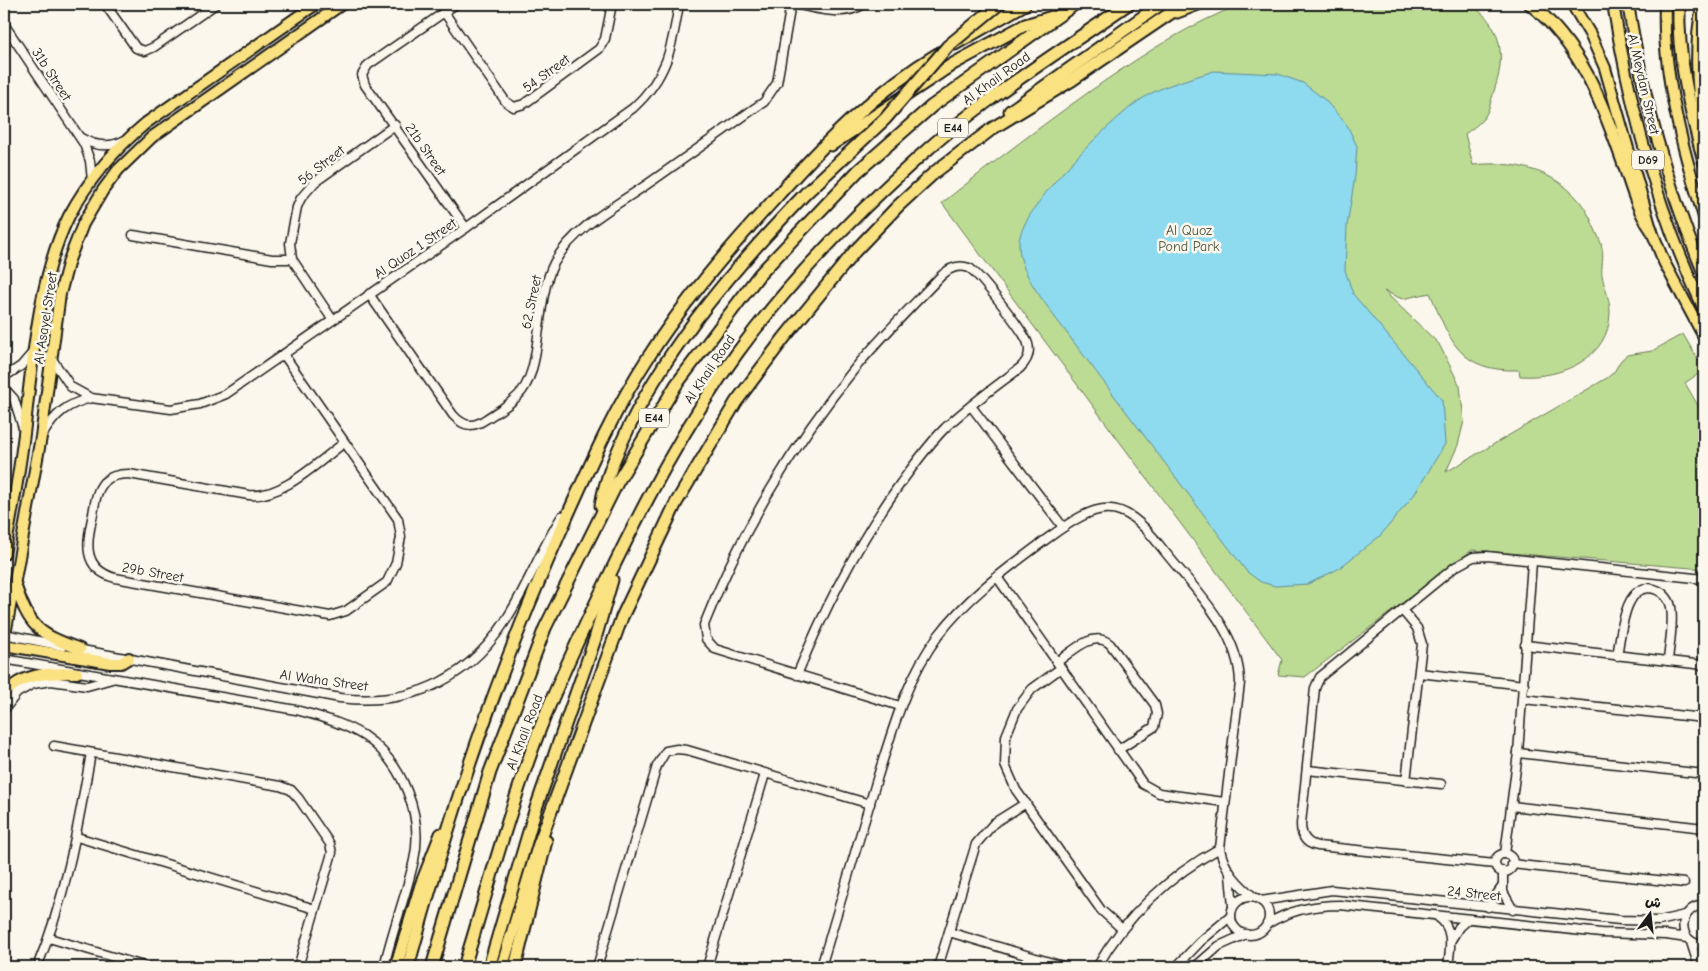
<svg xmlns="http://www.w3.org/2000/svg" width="1708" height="971" font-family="'Comic Neue','Playpen Sans Arabic',sans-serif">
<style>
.green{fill:#bcdb93;stroke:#6c7c58}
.water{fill:#8edaee;stroke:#608e9a}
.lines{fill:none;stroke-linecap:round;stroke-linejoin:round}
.minor-casing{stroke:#1c1c1c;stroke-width:11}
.major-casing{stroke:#1c1c1c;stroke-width:14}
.highway-casing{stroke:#1c1c1c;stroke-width:15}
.minor{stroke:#fbf7ec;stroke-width:8}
.major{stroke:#fae181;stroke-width:10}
.highway{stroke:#fae181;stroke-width:11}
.highway-bridge-casing{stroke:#1c1c1c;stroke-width:15;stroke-linecap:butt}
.highway-bridge{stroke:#fae181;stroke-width:11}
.labels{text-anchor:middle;stroke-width:5;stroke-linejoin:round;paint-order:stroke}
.shield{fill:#fbf7ec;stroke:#5f5e5a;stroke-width:1}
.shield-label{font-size:12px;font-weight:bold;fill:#1c1c1c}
.street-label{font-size:14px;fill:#1c1c1c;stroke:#fbf7ec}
.park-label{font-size:14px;fill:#4c5540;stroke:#fbf7ec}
</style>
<rect width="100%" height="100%" fill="#fbf7ec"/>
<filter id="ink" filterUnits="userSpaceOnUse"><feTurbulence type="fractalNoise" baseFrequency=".02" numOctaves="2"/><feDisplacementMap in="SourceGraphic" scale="10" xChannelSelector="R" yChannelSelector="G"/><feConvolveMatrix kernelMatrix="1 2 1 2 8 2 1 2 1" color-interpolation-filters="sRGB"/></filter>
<g filter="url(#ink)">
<!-- green -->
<path class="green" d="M1242,4h228c33,21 36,53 24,87 -3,10 -5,21 -11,28 -5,6 -13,11 -18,15l8,31c50,-6 102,11 121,62 3,7 7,14 8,21 2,9 -1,18 0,27 2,12 8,24 8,37 0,47 -50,67 -90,64l-1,-6c-60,2 -69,-29 -89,-77l-28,6 -18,-8 55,53 21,42 4,35 -6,24 -12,27 161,-94 7,-6 7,-12 6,-5 25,-4 31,-17 21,36 -19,13 19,33v153l-232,-19 -167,127 -27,-2 4,-15 -340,-457c54,-43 108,-84 164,-123 44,-30 86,-57 136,-76z"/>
<!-- water -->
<path class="water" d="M1214,71l64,3 25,9 21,16 23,26 10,21 -2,30 -8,50 -2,44 8,24 89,106 3,44 -31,51 -34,41 -42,33 -30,15 -33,2 -14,-4 -14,-10 -193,-256c-15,-22 -36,-46 -35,-74 2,-35 92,-122 121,-142 22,-15 50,-21 74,-29z"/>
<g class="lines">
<defs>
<g id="minor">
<polyline points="105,4 136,48 145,51 154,47 216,4"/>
<polyline points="456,4 368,65 362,75 365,85 466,228"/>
<path d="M793,4c24,4 49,14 71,0"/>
<polyline points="444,12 506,102 514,107 524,104 599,49 605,39 612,4"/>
<polyline points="4,24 84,144 90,161 92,180"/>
<path d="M81,138c15,9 29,10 44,2"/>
<polyline points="133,235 272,259 292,259"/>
<path d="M369,294l84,121c11,12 20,13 33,4 12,-8 27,-16 36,-28 21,-27 13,-91 32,-128 20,-36 62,-57 95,-80 36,-25 71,-50 106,-75l9,-6 13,-19 14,-79"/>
<polyline points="332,319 292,259 290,243 297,207 301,198 315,182 395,125"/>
<path d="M284,355l114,164 3,18 -5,26 -9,19 -41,29 -16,5 -215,-38c-34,-10 -28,-36 -22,-64 2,-11 3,-23 11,-32 7,-7 16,-8 25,-8l120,21c32,4 70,-34 95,-52"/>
<path d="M52,359l19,28 20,11 80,11 29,-5 26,-10 240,-166 167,-120c34,-31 39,-60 46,-104"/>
<polyline points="4,377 21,366 34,351"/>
<polyline points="4,388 14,399 23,428"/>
<polyline points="971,406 1063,527"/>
<path d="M43,434c13,-21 24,-30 48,-36"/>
<polyline points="997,577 1143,784 1159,793 1224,802"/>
<polyline points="1402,610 1417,628 1422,644 1406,781"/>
<polyline points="4,634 63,646"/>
<polyline points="1525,645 1704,665"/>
<path d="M77,649l263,49c75,9 135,-22 172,-88 18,-31 31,-64 50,-94"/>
<path d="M1617,656c4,-20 7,-79 40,-66 7,3 13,10 14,17 3,17 -2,38 -3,54"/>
<path d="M4,659l292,51c23,6 47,13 68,26 38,25 60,80 50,124 -8,36 -22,71 -30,107"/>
<path d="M1057,662c14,-9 36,-33 53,-18l45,61 2,9 -3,13 -36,23"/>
<polyline points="1061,668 1032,689 1017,709 1006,736 1005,765 1016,790 1101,910 1122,929"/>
<polyline points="1419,673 1524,685"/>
<path d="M797,675c28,-68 60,-131 103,-191 14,-19 28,-39 45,-56 23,-22 50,-41 75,-60 7,-7 11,-14 8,-24 -2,-10 -50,-72 -59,-76 -11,-4 -20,0 -28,8 -29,30 -58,59 -85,91 -62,76 -116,166 -152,258l2,14 9,10 185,57"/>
<polyline points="1523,699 1704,718"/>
<polyline points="4,710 17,693 33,684 51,681 87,686 112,679"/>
<polyline points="54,746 280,786 291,790 299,799 330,844 332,853 298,967"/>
<polyline points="1518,753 1704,774"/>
<polyline points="1307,770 1441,784"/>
<polyline points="1511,806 1704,828"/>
<polyline points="77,837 315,909"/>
<polyline points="1505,854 1518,753 1532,562"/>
<circle cx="1504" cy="863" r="9"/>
<path d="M1495,864l-177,-18c-12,-2 -17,-10 -17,-22l14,-136 5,-11 135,-110 18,-10 14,-1 217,23"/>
<polyline points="1512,864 1684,883"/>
<polyline points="1503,871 1503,892 1513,910"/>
<polyline points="1230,875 1233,906"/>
<circle cx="1250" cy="916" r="19"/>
<polyline points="1261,901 1332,890 1620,920 1659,921 1685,915"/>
<path d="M1704,905c-27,2 -28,39 0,40"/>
<polyline points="1488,907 1502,887"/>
<path d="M1438,917c17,12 12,32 10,50"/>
<path d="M1267,924c23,-14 46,-19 73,-19l261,28 65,2 21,3"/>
<polyline points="949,932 1066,967"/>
<polyline points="49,938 147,967"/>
<polyline points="1451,940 1459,927 1468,919"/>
<polyline points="1691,942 1699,967"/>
<path d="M37,967c29,-69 41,-141 54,-214"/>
<polyline points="597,967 657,766 666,751 677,749 687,750 870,804"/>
<polyline points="707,967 765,774"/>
<path d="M821,967c19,-62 37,-125 56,-188 16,-50 29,-100 61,-143 30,-40 70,-68 110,-98 51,-37 72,-44 113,9 31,40 78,82 79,136l-20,165c3,21 19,37 35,50"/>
<polyline points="938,967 976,844 994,823 1026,803"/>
<path d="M1097,967c28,-50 73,-92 123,-119"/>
<polyline points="1176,967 1201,941 1231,916"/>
<polyline points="1195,967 1219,946 1246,934"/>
</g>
<g id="major">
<polyline points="1572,4 1590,34 1605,68 1651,229 1664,262 1704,337"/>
<path d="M1613,4c17,105 45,209 91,305"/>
<path d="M1628,4c15,93 39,183 76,270"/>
<path d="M1665,4c-3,70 18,147 39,213"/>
<path d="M4,554c8,-40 15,-80 20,-120 8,-69 14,-156 45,-218 19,-36 46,-67 77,-93l170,-119"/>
<path d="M15,584c14,43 23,50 65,65"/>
<polyline points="4,640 41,437 60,294 69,260 83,224 103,190 118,170 152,137 342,4"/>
<polyline points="4,645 110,663 121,663 129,658"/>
<path d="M4,694c19,-22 46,-21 73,-21"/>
</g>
<g id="highway">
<path d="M1530,4c51,41 72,98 93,158 8,23 14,47 28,67"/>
<path d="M1679,4c-2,52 11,106 25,157"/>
<path d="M1703,4c-9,42 -6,84 1,126"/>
<polyline points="1177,12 1198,4"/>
<polyline points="955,44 1025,4"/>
<polyline points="1010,111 1161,4"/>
<polyline points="831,145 953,64 1025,25 1052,17"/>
<path d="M601,506c4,-28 16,-54 28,-79 43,-88 109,-163 177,-234"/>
<polyline points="396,967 421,885 441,834"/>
<path d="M408,967c41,-152 92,-302 157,-446 25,-56 50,-113 84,-165 35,-55 78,-105 122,-153 51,-58 104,-112 170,-151"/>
<polyline points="432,967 490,772 545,628 617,483 676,385 759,275 858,171 932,106 1075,4"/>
<path d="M464,967c24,-79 46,-159 75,-236 20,-51 43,-100 67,-149 38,-79 80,-159 132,-230 52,-71 115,-136 181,-195 64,-58 139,-104 209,-153"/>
<polyline points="489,967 535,811 595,639 612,580"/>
<polyline points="502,967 538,847 622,617 676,503 736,402 784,338 855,251 898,206 935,172 993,128 1072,80 1184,4"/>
<polyline points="515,967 546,841"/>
</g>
</defs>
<!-- minor casing -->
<use href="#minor" class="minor-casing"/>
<!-- major casing -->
<use href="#major" class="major-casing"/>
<!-- highway casing -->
<use href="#highway" class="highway-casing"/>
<!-- minor -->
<use href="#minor" class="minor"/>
<!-- major -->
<use href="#major" class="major"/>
<!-- highway -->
<use href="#highway" class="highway"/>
<defs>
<polyline id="highway-bridge" points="806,193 885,119 948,46 999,4"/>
</defs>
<!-- highway-bridge casing -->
<use href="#highway-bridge" class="highway-bridge-casing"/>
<!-- highway-bridge -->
<use href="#highway-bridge" class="highway-bridge"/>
</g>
</g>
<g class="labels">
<!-- shield labels -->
<g class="shield">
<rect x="938" y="118.5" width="30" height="19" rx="4"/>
<rect x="1632" y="150.5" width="32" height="19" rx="4"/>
<rect x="639" y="408.5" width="30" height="19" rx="4"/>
</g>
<g class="shield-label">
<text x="953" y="132">E44</text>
<text x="1648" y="164">D69</text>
<text x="654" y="422">E44</text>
</g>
<!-- street labels -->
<g class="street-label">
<text transform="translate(546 73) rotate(-36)" y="5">54 Street</text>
<text transform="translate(52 74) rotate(57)" y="5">31b Street</text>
<text transform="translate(996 78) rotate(-36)" y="5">Al Khail Road</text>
<text transform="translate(1644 84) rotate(77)" y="5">Al Meydan Street</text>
<text transform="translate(426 149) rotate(55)" y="5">21b Street</text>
<text transform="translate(321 165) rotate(-38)" y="5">56 Street</text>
<text transform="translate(415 248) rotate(-34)" y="5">Al Quoz 1 Street</text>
<text transform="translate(531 302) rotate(-78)" y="5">62 Street</text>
<text transform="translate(45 318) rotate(-81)" y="5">Al Asayel Street</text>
<text transform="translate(709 369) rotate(-56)" y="5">Al Khail Road</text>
<text transform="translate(153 572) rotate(10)" y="5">29b Street</text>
<text transform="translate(324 680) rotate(8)" y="5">Al Waha Street</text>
<text transform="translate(524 732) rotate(-69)" y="5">Al Khail Road</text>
<text transform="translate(1474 893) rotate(6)" y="5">24 Street</text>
</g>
<!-- park labels -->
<g class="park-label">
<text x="1189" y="235">Al Quoz<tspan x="1189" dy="16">Pond Park</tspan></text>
</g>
</g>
<!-- margin -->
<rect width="1708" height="971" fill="none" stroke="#fbf7ec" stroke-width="20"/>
<rect x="10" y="10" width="1688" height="951" fill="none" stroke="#1c1c1c" stroke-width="2" filter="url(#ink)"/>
<!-- north arrow -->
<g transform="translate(1650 914) rotate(15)" stroke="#fbf7ec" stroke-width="4" paint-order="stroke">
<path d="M0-4L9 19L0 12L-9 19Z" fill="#1c1c1c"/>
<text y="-8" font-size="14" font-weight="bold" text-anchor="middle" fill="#1c1c1c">ش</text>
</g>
</svg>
